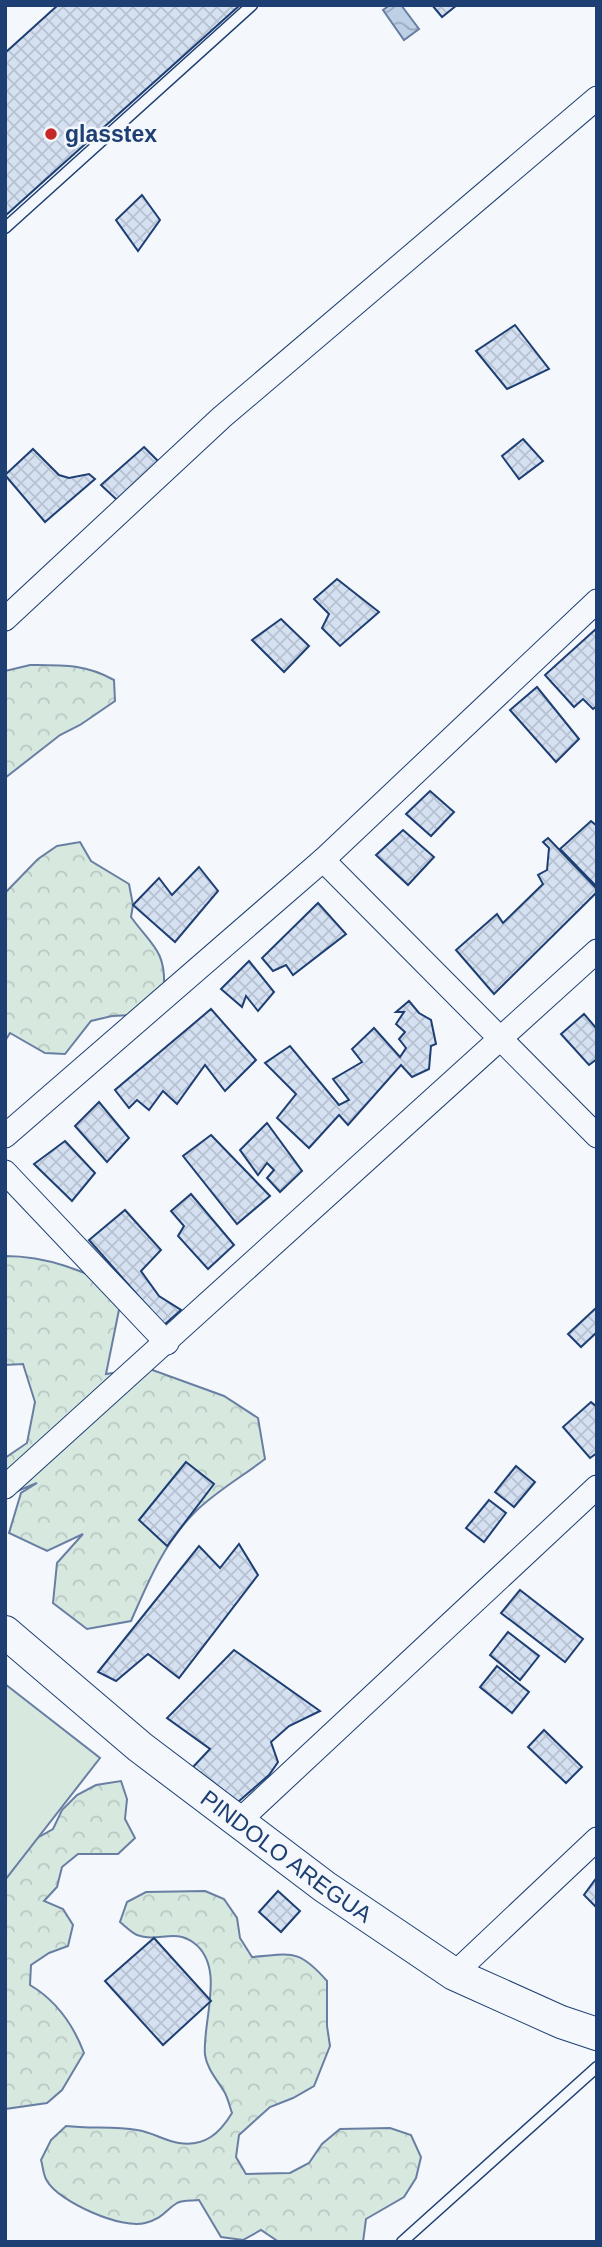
<svg xmlns="http://www.w3.org/2000/svg" width="602" height="2247" font-family="Arial,sans-serif">
<style>
.forest{fill:url(#forest-crowns);stroke:#687fa3;stroke-width:2}
.garden{fill:#d7e8df;stroke:#687fa3;stroke-width:2}
.water{fill:url(#water-waves);stroke:#687fa3;stroke-width:2}
.building{fill:url(#building-cross-hatch);stroke:#1d3f73;stroke-width:2}
.lines{fill:none;stroke-linecap:round;stroke-linejoin:round}
.lane-casing{stroke:#1d3f73;stroke-width:13}
.street-casing{stroke:#1d3f73;stroke-width:25}
.secondary-casing{stroke:#1d3f73;stroke-width:34}
.lane{stroke:#f4f7fb;stroke-width:10}
.street{stroke:#f4f7fb;stroke-width:23}
.secondary{stroke:#f4f7fb;stroke-width:32}
.poi-dot{fill:#c62828;stroke:#f4f7fb;stroke-width:2.5}
.labels{text-anchor:middle;stroke-width:5;stroke-linejoin:round;paint-order:stroke}
.poi-label{font-size:23px;font-weight:bold;fill:#1d3f73;stroke:#f4f7fb;text-anchor:start}
.street-label{font-size:23px;fill:#1d3f73;stroke:#f4f7fb}
</style>
<defs>
<pattern id="forest-crowns" width="20" height="18" patternUnits="userSpaceOnUse" patternTransform="scale(1.75)"><rect width="20" height="18" fill="#d7e8df"/><path d="M2 6a3 3 0 1 1 6 0M12 15a3 3 0 1 1 6 0" fill="none" stroke="#b8c8c3"/></pattern>
<pattern id="water-waves" width="16" height="10" patternUnits="userSpaceOnUse" patternTransform="scale(1.75)"><rect width="16" height="10" fill="#bed0e5"/><path d="M0 5q4-4 8 0t8 0" fill="none" stroke="#9aaabe"/></pattern>
<pattern id="building-cross-hatch" width="8" height="8" patternUnits="userSpaceOnUse" patternTransform="scale(1.75)"><rect width="8" height="8" fill="#d5e0f0"/><path d="M0 0l8 8M0 8l8-8" fill="none" stroke="#b6c1d1"/></pattern>
</defs>
<rect width="100%" height="100%" fill="#f4f7fb"/>
<!-- forest -->
<g class="forest">
<path d="M30,665c33,0 55,-1 84,15l1,21 -35,24 -20,10 -55,43v-107z"/>
<path d="M80,842l11,19 38,23 4,21 -2,12c21,29 35,33 33,72l-32,26 -20,1 -21,5 -26,33 -20,-1 -35,-20 -5,8v-148l33,-34 19,-13z"/>
<path d="M5,1256c45,0 79,16 118,34l-17,84 41,-6 77,28 34,22 7,41c-22,17 -50,33 -70,53 -31,31 -47,70 -64,109l-44,8 -34,-26 4,-40 26,-29 -36,17 -38,-18 12,-40 16,-10 -32,13v-38l22,-15 8,-41 -12,-38 -18,1z"/>
<path d="M121,1781l6,18 -2,20 10,19 -17,16h-40l-16,13 -5,20 -13,14 19,8 10,16 -5,21 -19,7 -18,12 -1,20c27,16 43,39 54,68l-22,37 -15,13 -42,6v-253l48,-27 9,-19 15,-15 19,-10z"/>
<path d="M205,1891l19,8 13,19 3,20 12,19c40,-3 46,-9 75,24v45l3,20 -16,40 -21,12 -23,9 -31,28 -3,22 10,17 44,-1 19,-10 13,-19 18,-15 50,-1 21,7 10,22 -5,21 -12,19 -38,22 -3,23h-84l-18,-12 -18,10 -22,-3 -22,-37c-6,1 -16,0 -22,3 -13,8 -13,15 -32,20 -22,7 -86,-21 -98,-42 -4,-6 -4,-15 -6,-21l10,-20 15,-14c24,3 48,0 71,4 15,2 28,11 42,13 26,4 41,-10 53,-30 -2,-6 -4,-14 -7,-20 -7,-12 -18,-24 -20,-38 -3,-33 21,-88 -11,-112 -20,-15 -36,0 -57,-8 -6,-3 -12,-9 -17,-13l7,-20 19,-10z"/>
</g>
<!-- garden -->
<polygon class="garden" points="5,1684 100,1758 5,1880"/>
<!-- water -->
<polygon class="water" points="390,5 401,5 419,29 404,40 383,10"/>
<!-- building -->
<g class="building">
<polygon points="58,5 240,5 5,216 5,53"/>
<polygon points="432,5 457,5 442,17"/>
<polygon points="142,195 160,220 138,251 116,220"/>
<polygon points="515,325 549,369 507,389 476,351"/>
<polygon points="523,439 543,461 519,479 502,456"/>
<polygon points="144,447 160,463 118,501 101,485"/>
<polygon points="33,449 59,475 69,478 89,474 95,479 45,522 5,475"/>
<polygon points="337,579 379,612 340,646 322,628 329,614 314,599"/>
<polygon points="281,619 309,646 284,672 252,640"/>
<polygon points="597,628 597,706 593,709 583,699 574,707 545,675"/>
<polygon points="537,687 579,739 556,762 510,710"/>
<polygon points="430,791 454,812 431,836 406,814"/>
<polygon points="591,821 597,826 597,887 560,849"/>
<polygon points="403,830 434,857 408,885 376,855"/>
<polygon points="548,838 597,889 597,892 494,994 456,950 497,914 503,923 543,884 538,875 547,870 549,848 543,842"/>
<polygon points="199,867 218,891 175,942 133,905 159,878 172,895"/>
<polygon points="318,903 346,934 293,975 286,965 273,971 262,958"/>
<polygon points="249,961 274,992 258,1011 246,996 242,1007 221,989"/>
<polygon points="409,1001 419,1013 431,1020 436,1044 431,1046 429,1069 412,1077 401,1065 348,1125 339,1115 309,1148 277,1118 296,1094 265,1063 290,1046 339,1105 349,1100 333,1079 362,1062 352,1049 374,1028 400,1057 406,1048 399,1039 405,1032 396,1024 404,1012 396,1012"/>
<polygon points="211,1009 256,1060 225,1091 205,1065 177,1104 163,1091 149,1110 137,1100 129,1108 115,1090"/>
<polygon points="584,1014 597,1029 597,1059 589,1065 561,1034"/>
<polygon points="99,1102 129,1138 107,1162 75,1126"/>
<polygon points="267,1123 302,1171 280,1192 267,1178 274,1170 267,1163 258,1175 240,1150"/>
<polygon points="211,1135 270,1196 237,1224 183,1156"/>
<polygon points="65,1141 95,1173 72,1201 34,1164"/>
<polygon points="191,1194 234,1245 208,1269 178,1236 184,1226 171,1211"/>
<polygon points="125,1210 161,1250 141,1271 159,1296 181,1310 164,1325 89,1240"/>
<polygon points="597,1307 597,1332 581,1347 568,1334"/>
<polygon points="591,1402 597,1407 597,1453 590,1458 563,1427"/>
<polygon points="186,1462 214,1484 167,1546 139,1520"/>
<polygon points="516,1466 535,1482 514,1507 495,1492"/>
<polygon points="489,1500 506,1513 484,1542 466,1528"/>
<polygon points="239,1544 258,1575 179,1678 148,1654 116,1681 98,1672 199,1546 220,1568"/>
<polygon points="520,1590 583,1639 565,1662 501,1613"/>
<polygon points="508,1632 539,1656 520,1680 490,1655"/>
<polygon points="234,1650 320,1711 289,1726 271,1742 278,1762 269,1775 238,1802 193,1767 210,1749 167,1718"/>
<polygon points="497,1666 529,1692 512,1713 480,1687"/>
<polygon points="544,1730 582,1767 566,1783 528,1747"/>
<polygon points="597,1877 597,1908 584,1895"/>
<polygon points="278,1891 300,1911 281,1932 259,1912"/>
<polygon points="154,1938 211,2001 163,2045 105,1981"/>
</g>
<g class="lines">
<defs>
<g id="lane">
<polyline points="5,228 252,5"/>
<polyline points="402,2242 597,2067"/>
</g>
<g id="street">
<polyline points="5,619 222,417 597,98"/>
<polyline points="323,860 597,1136"/>
<polyline points="5,1136 323,860 597,601"/>
<polyline points="5,1172 167,1343"/>
<polyline points="5,1487 597,951"/>
<polyline points="238,1822 597,1487"/>
<polyline points="454,1974 597,1839"/>
</g>
<g id="secondary">
<path id="s1" d="M5,1632l135,115 185,140 129,87 107,48 36,12"/>
</g>
</defs>
<!-- lane casing -->
<use href="#lane" class="lane-casing"/>
<!-- street casing -->
<use href="#street" class="street-casing"/>
<!-- secondary casing -->
<use href="#secondary" class="secondary-casing"/>
<!-- lane -->
<use href="#lane" class="lane"/>
<!-- street -->
<use href="#street" class="street"/>
<!-- secondary -->
<use href="#secondary" class="secondary"/>
</g>
<!-- markers -->
<circle class="poi-dot" cx="51" cy="134" r="7"/>
<g class="labels">
<!-- poi labels -->
<g class="poi-label">
<text x="65" y="142">glasstex</text>
</g>
<!-- street labels -->
<g class="street-label">
<text dy="8" stroke="none"><textPath href="#s1" startOffset="360">PINDOLO AREGUA</textPath></text>
</g>
</g>
<!-- border -->
<rect width="602" height="2247" fill="none" stroke="#1d3f73" stroke-width="14"/>
</svg>
